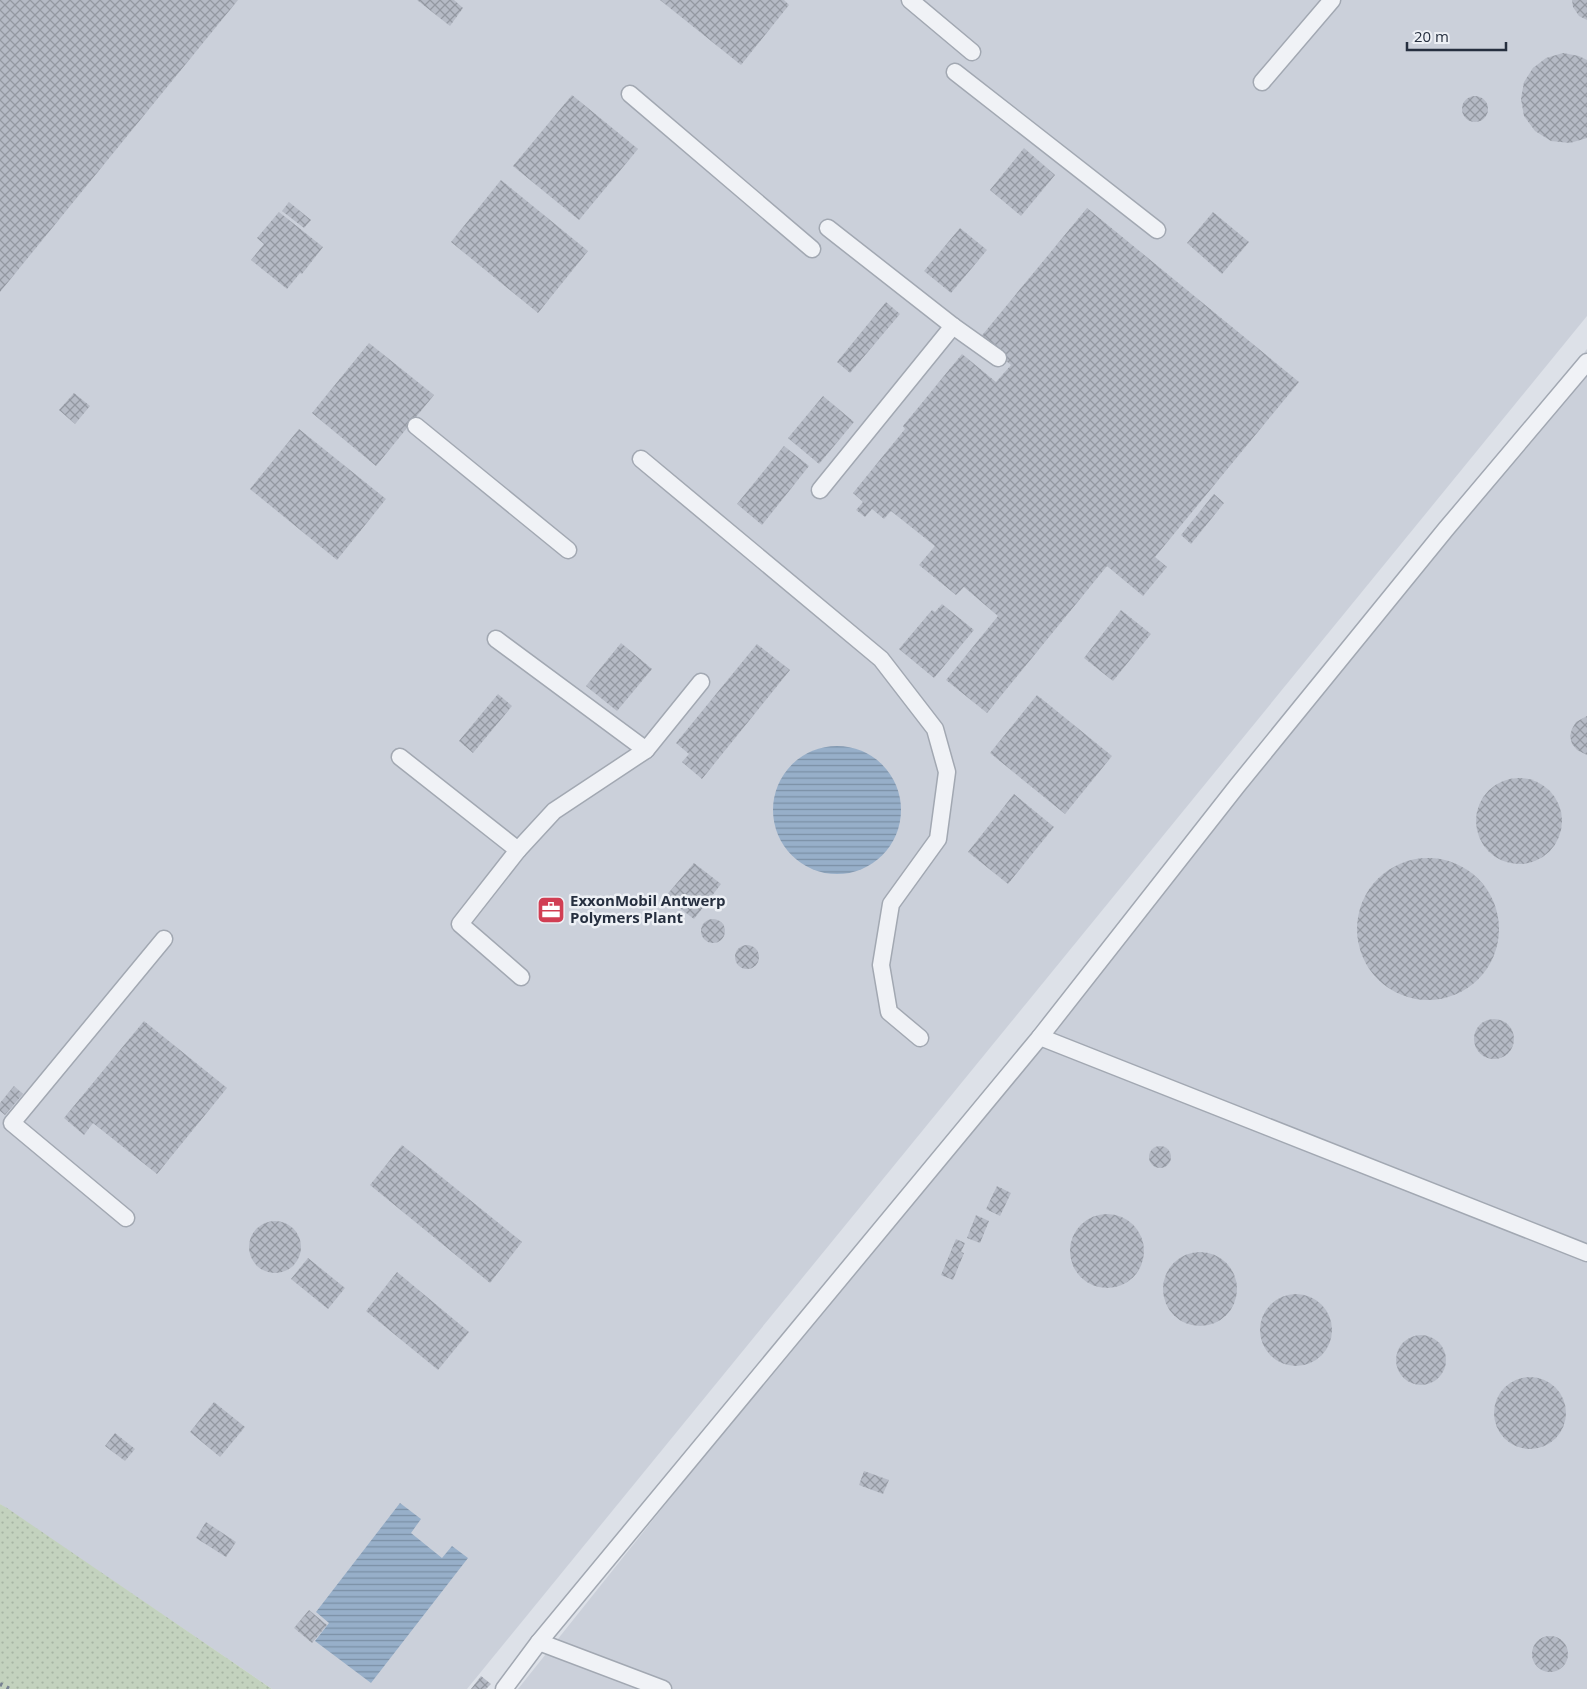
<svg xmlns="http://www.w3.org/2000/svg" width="1587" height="1689" font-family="'Open Sans',sans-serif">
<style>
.built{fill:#cbd0da}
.grass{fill:url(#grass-dots)}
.water{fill:url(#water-rules)}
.building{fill:url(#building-cross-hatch)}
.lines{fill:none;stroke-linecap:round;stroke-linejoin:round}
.lane-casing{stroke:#a2a8b2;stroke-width:19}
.lane{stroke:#f0f2f6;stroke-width:16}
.rail{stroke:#778192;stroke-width:4;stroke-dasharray:2.5 5;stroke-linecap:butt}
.labels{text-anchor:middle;stroke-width:5;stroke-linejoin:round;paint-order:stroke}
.poi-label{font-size:15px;font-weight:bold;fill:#262f3f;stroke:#edf0f5;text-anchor:start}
</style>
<defs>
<pattern id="grass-dots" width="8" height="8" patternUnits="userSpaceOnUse" patternTransform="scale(1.25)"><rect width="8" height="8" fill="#c3d2be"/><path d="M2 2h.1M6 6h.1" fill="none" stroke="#a7b5a4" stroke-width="1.8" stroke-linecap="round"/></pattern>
<pattern id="water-rules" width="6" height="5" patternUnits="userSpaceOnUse" patternTransform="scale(1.25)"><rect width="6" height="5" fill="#97afc9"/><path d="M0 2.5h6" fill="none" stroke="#7b8fa5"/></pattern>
<pattern id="building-cross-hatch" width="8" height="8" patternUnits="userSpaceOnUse" patternTransform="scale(1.25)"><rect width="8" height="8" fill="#b5bac5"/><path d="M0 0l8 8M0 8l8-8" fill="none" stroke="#9398a1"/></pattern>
</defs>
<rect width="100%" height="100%" fill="#dde1e8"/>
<!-- built -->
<g class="built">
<polygon points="0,0 1587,0 1587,316 467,1689 272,1689 0,1504"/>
<polygon points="1587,349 1587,1689 518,1689"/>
</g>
<!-- grass -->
<polygon class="grass" points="0,1504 7,1508 272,1689 0,1689"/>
<!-- water -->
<g class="water">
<circle cx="837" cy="810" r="64"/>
<polygon points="400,1503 421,1519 411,1533 442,1558 452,1546 468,1558 371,1683 315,1641 329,1623 316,1612"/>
</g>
<!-- building -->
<g class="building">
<polygon points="0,0 238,0 0,292"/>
<polygon points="417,0 454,0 463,8 450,26"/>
<polygon points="660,0 784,0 789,5 741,65"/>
<polygon points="1572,0 1587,0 1587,20 1579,16 1573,7"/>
<polygon points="1563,53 1579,56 1587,60 1587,138 1570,143 1551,141 1535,131 1524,116 1521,99 1524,82 1533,68 1546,58"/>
<polygon points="572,95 638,149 579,220 513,166"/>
<circle cx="1475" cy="109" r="13"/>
<polygon points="1024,148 1055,175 1021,216 990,190"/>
<polygon points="501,180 588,251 538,313 451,242"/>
<polygon points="289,202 311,220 304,228 282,211"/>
<polygon points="1087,208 1299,382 1155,557 1167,567 1143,596 1107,566 987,713 946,680 998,616 964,587 956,595 919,565 935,546 891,511 884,519 872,509 865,517 856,510 863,502 853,493 905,429 903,426 962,354 996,382 1011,365 979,339"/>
<polygon points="279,212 323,247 302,274 300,273 287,289 251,260 264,244 257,238"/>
<polygon points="1213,212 1249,242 1222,274 1187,243"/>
<polygon points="960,228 987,250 951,293 924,271"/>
<polygon points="886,302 900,314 850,373 837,362"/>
<polygon points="369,343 434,395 376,466 312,413"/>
<polygon points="74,393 90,406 75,424 59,410"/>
<polygon points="823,396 854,422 819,464 788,438"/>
<polygon points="299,429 386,499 337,560 250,489"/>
<polygon points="784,446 809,466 762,525 737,504"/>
<polygon points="1214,494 1224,503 1191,544 1181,535"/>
<polygon points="942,604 974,630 934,678 899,649 932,610 935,612"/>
<polygon points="1121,610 1151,634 1113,681 1084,658"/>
<polygon points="621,643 652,669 617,711 586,686"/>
<polygon points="757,644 790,670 702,779 682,762 689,754 676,743"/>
<polygon points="498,694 512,706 473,753 459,741"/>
<polygon points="1037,695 1112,756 1065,814 990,753"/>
<polygon points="1587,716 1587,755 1577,750 1572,744 1570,736 1572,729 1576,722"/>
<circle cx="1519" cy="821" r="43"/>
<polygon points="1014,794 1054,827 1008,884 968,852"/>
<circle cx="1428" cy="929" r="71"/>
<polygon points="694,863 721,884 694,919 665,897"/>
<circle cx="713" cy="931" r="12"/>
<circle cx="747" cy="957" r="12"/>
<circle cx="1494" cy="1039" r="20"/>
<polygon points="144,1021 227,1088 157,1174 93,1123 84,1135 64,1118"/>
<polygon points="14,1086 23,1094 5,1115 0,1111 0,1103"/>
<polygon points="402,1145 522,1242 490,1283 370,1185"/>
<circle cx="1160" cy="1157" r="11"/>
<polygon points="997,1186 1011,1193 1000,1216 986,1209"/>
<circle cx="1107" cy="1251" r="37"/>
<polygon points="976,1215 989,1221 980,1243 967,1238"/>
<circle cx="275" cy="1247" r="26"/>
<polygon points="956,1239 965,1243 961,1252 964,1253 953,1280 941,1275"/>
<circle cx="1200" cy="1289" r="37"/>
<polygon points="308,1258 345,1288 328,1309 291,1279"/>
<polygon points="397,1272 469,1332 438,1370 366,1311"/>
<circle cx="1296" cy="1330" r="36"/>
<circle cx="1421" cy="1360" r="25"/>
<circle cx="1530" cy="1413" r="36"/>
<polygon points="214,1402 245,1427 220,1457 190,1432"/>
<polygon points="115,1433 135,1449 125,1461 105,1446"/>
<polygon points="864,1471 889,1480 883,1494 859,1485"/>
<polygon points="206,1522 236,1542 226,1557 196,1538"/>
<polygon points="309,1610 327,1625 312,1643 294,1628"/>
<circle cx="1550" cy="1654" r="18"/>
<polygon points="481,1676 491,1684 486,1689 471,1689"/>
</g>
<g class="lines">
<defs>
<g id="lane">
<polyline points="910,0 972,52"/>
<polyline points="955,72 1157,230"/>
<polyline points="1262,82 1332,0"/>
<polyline points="630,94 812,249"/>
<polyline points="828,228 953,326 998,358"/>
<polyline points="1587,362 1446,529 1237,786 1040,1037 1587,1253"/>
<polyline points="416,426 568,550"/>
<polyline points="641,459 881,659 935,729 947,772 938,839 891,904 881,965 889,1012 920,1038"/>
<polyline points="820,490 953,326"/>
<polyline points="496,639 646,750 701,682"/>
<polyline points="400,757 518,850"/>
<polyline points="521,977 460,924 518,850 554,811 646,750"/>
<polyline points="126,1218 12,1123 164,939"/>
<polyline points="504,1689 539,1642"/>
<polyline points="663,1689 539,1642 1040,1037"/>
</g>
</defs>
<!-- lane casing -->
<use href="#lane" class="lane-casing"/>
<!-- lane -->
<use href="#lane" class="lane"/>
<!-- rail -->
<polyline class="rail" points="0,1684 10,1689"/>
</g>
<!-- icons -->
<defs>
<symbol id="office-square" viewBox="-11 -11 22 22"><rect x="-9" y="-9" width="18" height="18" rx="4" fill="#d13e53" stroke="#edf0f5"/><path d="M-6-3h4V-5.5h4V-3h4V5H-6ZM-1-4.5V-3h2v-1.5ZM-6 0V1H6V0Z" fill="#fff"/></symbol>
</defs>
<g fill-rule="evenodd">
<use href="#office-square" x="535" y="894" width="32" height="32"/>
</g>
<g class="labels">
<!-- poi labels -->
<g class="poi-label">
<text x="570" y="906">ExxonMobil Antwerp<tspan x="570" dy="17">Polymers Plant</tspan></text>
</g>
</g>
<!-- scale -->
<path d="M1407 42v8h99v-8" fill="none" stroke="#262f3f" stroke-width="2.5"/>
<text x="1414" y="42" font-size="15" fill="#262f3f" stroke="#edf0f5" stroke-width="4" paint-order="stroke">20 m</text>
</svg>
